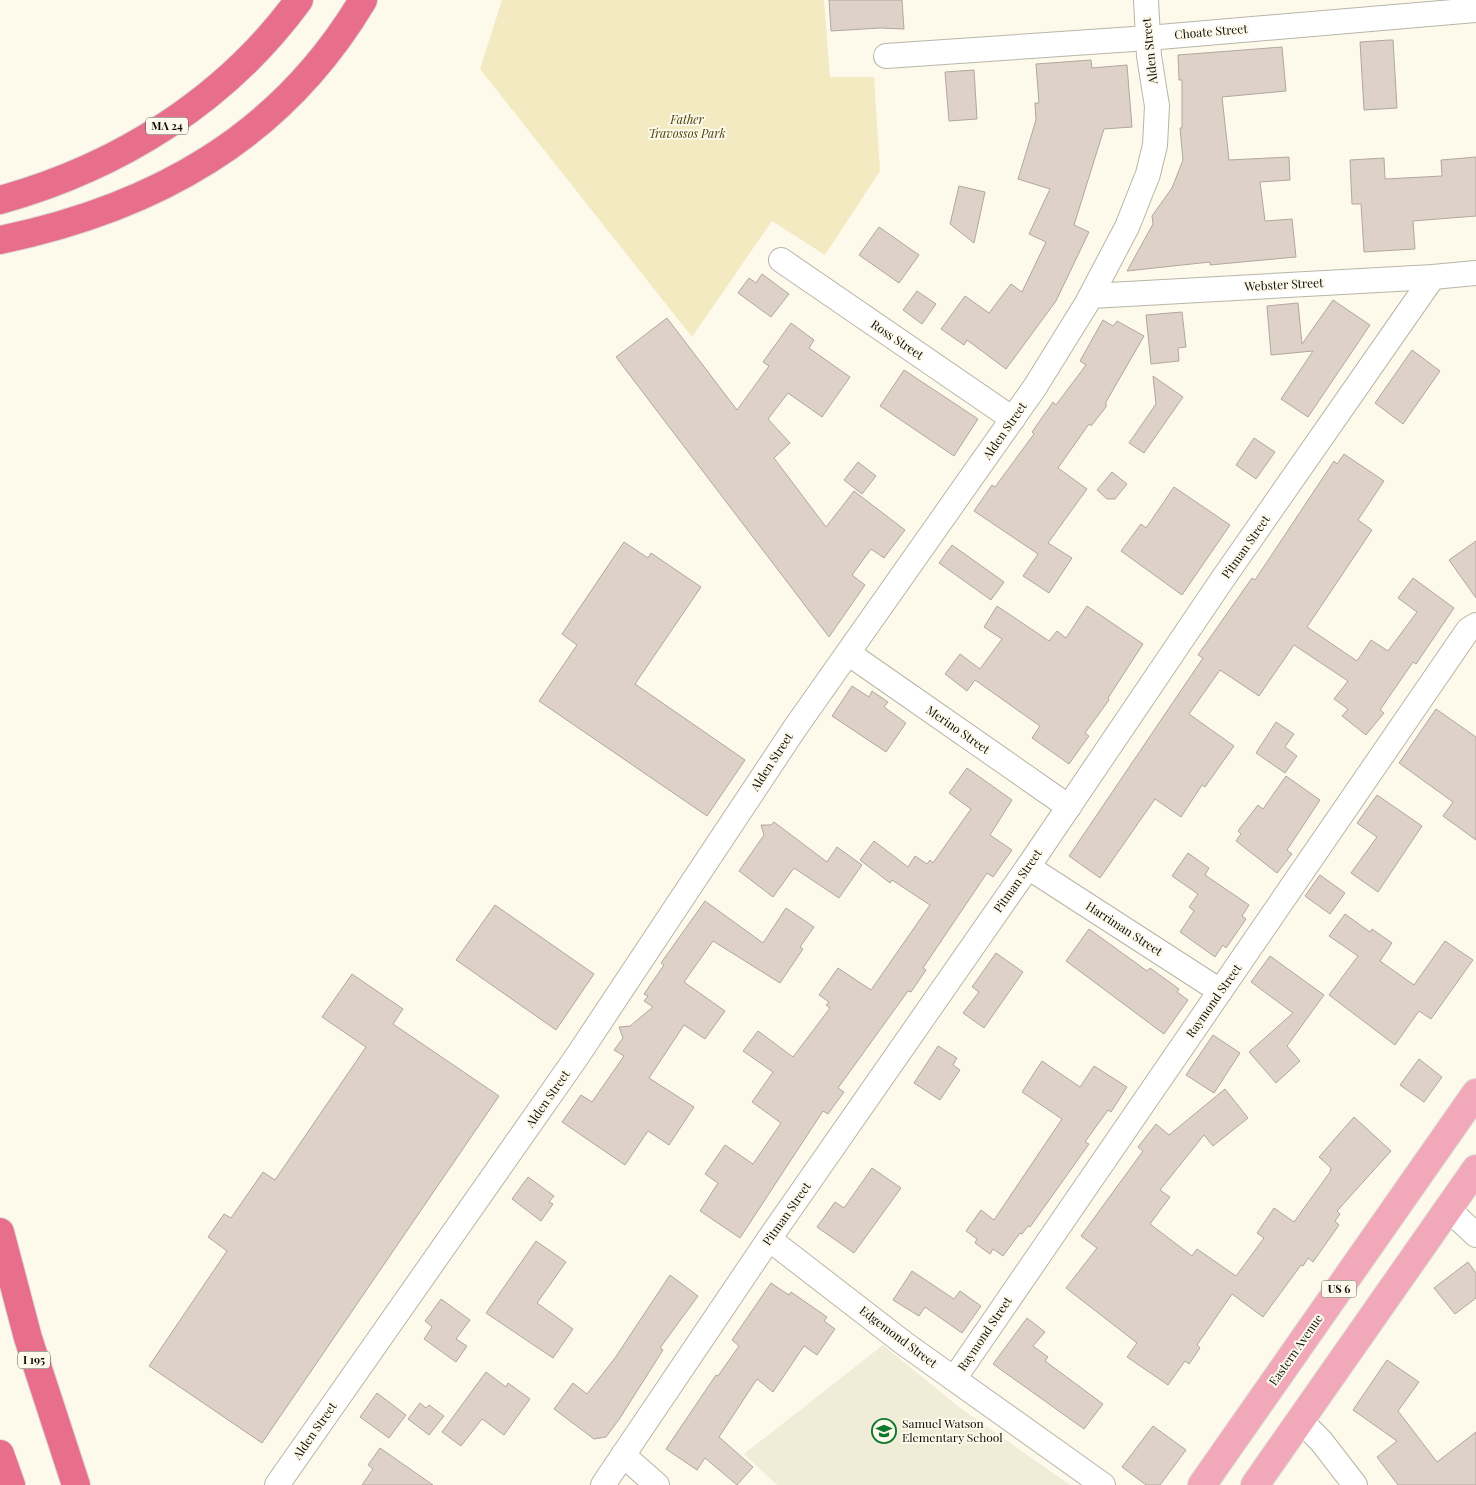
<svg xmlns="http://www.w3.org/2000/svg" width="1476" height="1485" font-family="'Playfair Display',serif">
<style>
.built{fill:#f1ecd8}
.green{fill:#f3eac1}
.building{fill:#ddd1c8;stroke:#b2a79e}
.lines{fill:none;stroke-linecap:round;stroke-linejoin:round}
.minor-casing{stroke:#b8b5a8;stroke-width:26}
.primary-casing{stroke:#dddddc;stroke-width:30}
.motorway-casing{stroke:#dddddc;stroke-width:30}
.minor{stroke:#fff;stroke-width:24}
.primary{stroke:#f1a9ba;stroke-width:28}
.motorway{stroke:#e86f8c;stroke-width:28}
.labels{text-anchor:middle;stroke-width:4;stroke-linejoin:round;paint-order:stroke}
.shield{fill:#fdfaec;stroke:#55534c;stroke-width:1}
.shield-label{font-size:11px;font-weight:bold;fill:#0d0c08}
.street-label{font-size:12px;fill:#0d0c08;stroke:#fdfaec}
.park-label{font-size:12px;font-style:italic;fill:#4b410a;stroke:#fdfaec}
.poi-label{font-size:12px;fill:#0d0c08;stroke:#fdfaec;text-anchor:start}
</style>
<rect width="100%" height="100%" fill="#fdfaec"/>
<!-- built -->
<polygon class="built" points="883,1345 959,1407 1070,1485 777,1485 744,1454"/>
<!-- green -->
<polygon class="green" points="502,0 824,0 830,77 874,77 880,171 825,255 772,221 692,337 480,69"/>
<!-- building -->
<g class="building">
<polygon points="829,0 902,0 904,29 880,28 831,31"/>
<polygon points="1389,40 1393,40 1397,108 1364,110 1360,42"/>
<polygon points="1282,47 1286,91 1222,97 1229,160 1289,157 1290,180 1260,182 1265,221 1292,219 1296,257 1210,265 1210,262 1127,271 1153,224 1152,216 1172,188 1183,160 1180,128 1182,128 1182,80 1179,80 1178,55"/>
<polygon points="1091,60 1092,68 1127,65 1132,127 1104,129 1074,225 1089,232 1056,301 1006,369 967,340 964,345 941,329 965,296 989,313 1011,284 1022,292 1046,242 1029,234 1050,189 1018,179 1036,120 1035,103 1039,103 1036,64"/>
<polygon points="974,70 977,119 949,121 945,72"/>
<polygon points="1476,157 1476,216 1413,221 1415,249 1364,252 1361,204 1352,204 1350,160 1384,158 1385,179 1442,176 1441,160"/>
<polygon points="959,186 985,192 974,243 950,224"/>
<polygon points="879,227 919,255 899,283 859,255"/>
<polygon points="762,274 789,294 771,317 738,293 749,278 756,283"/>
<polygon points="917,291 936,304 922,324 903,310"/>
<polygon points="1333,300 1370,325 1308,417 1281,399 1313,351 1271,355 1267,306 1298,303 1302,344"/>
<polygon points="1182,312 1186,347 1178,348 1179,361 1151,364 1146,315"/>
<polygon points="667,318 737,410 769,366 763,362 791,323 814,340 809,348 850,377 822,417 788,393 768,419 790,443 774,458 826,527 854,491 905,530 884,558 871,549 852,575 865,585 829,637 616,357"/>
<polygon points="1103,320 1113,326 1117,321 1144,336 1106,402 1106,407 1091,426 1089,424 1058,468 1087,489 1048,543 1072,558 1049,593 1023,576 1038,554 974,511 992,485 995,487 1034,434 1032,432 1053,402 1056,405 1086,365 1080,361"/>
<polygon points="1412,350 1440,371 1403,424 1375,403"/>
<polygon points="904,370 978,419 954,456 880,406"/>
<polygon points="1153,376 1183,397 1144,453 1129,443 1156,404"/>
<polygon points="1254,438 1275,452 1256,479 1236,465"/>
<polygon points="1344,454 1384,481 1358,520 1372,530 1307,627 1357,661 1371,640 1388,651 1417,612 1398,598 1413,578 1454,608 1416,664 1413,662 1380,710 1384,713 1366,735 1342,716 1348,709 1334,699 1348,681 1294,645 1259,696 1220,670 1189,714 1234,746 1205,787 1202,785 1181,817 1155,799 1100,878 1069,856 1203,658 1198,655 1221,622 1252,578 1255,580 1334,461 1337,464"/>
<polygon points="858,462 876,476 862,494 844,480"/>
<polygon points="1112,472 1127,484 1115,499 1107,499 1097,490"/>
<polygon points="1174,487 1230,525 1182,595 1121,551 1141,524 1146,528"/>
<polygon points="1476,541 1476,598 1449,560"/>
<polygon points="624,542 648,558 651,553 701,587 635,684 745,760 707,816 539,701 577,645 562,634"/>
<polygon points="952,545 1004,582 991,600 939,563"/>
<polygon points="997,606 1049,641 1057,631 1066,638 1087,606 1143,644 1108,698 1109,700 1085,733 1089,736 1069,764 1032,738 1040,726 975,680 967,691 945,674 960,654 980,669 1002,639 984,627"/>
<polygon points="852,686 869,697 872,691 888,702 884,707 906,723 886,752 832,716"/>
<polygon points="1436,709 1476,737 1476,840 1443,816 1453,802 1399,763"/>
<polygon points="1276,722 1294,734 1285,747 1297,756 1285,773 1256,753"/>
<polygon points="967,768 1012,800 990,835 1012,850 993,877 987,873 923,968 926,970 911,992 908,991 838,1088 844,1092 828,1114 823,1111 740,1238 700,1211 718,1183 705,1174 725,1145 753,1164 781,1123 752,1102 773,1072 743,1051 758,1031 793,1057 830,1008 826,1005 829,1002 819,995 838,968 871,990 930,905 892,880 890,883 860,860 874,841 908,867 915,856 927,864 930,860 933,863 971,809 949,793"/>
<polygon points="1286,776 1320,800 1287,850 1292,854 1277,873 1236,841 1241,834 1238,831 1258,805 1263,809"/>
<polygon points="1377,795 1422,826 1378,892 1351,873 1377,837 1357,823"/>
<polygon points="774,822 827,862 837,847 862,865 839,898 794,868 773,897 739,871 764,835 761,825 771,825"/>
<polygon points="1188,853 1209,868 1205,875 1249,905 1242,916 1246,919 1226,948 1223,945 1215,957 1180,932 1194,911 1189,907 1198,894 1172,876"/>
<polygon points="1320,875 1345,893 1330,914 1305,896"/>
<polygon points="705,901 763,943 786,908 814,927 800,947 803,949 780,983 713,941 684,982 725,1011 705,1039 684,1025 649,1078 694,1107 669,1145 648,1131 625,1165 562,1122 581,1095 592,1102 624,1056 614,1050 623,1038 619,1027 630,1026 653,1007 644,1001 648,996 644,994 664,965 661,963"/>
<polygon points="495,905 594,974 556,1030 456,960"/>
<polygon points="1345,914 1370,932 1372,929 1392,943 1380,961 1414,985 1445,941 1473,960 1431,1019 1419,1011 1395,1045 1329,995 1358,956 1329,936"/>
<polygon points="1089,929 1147,971 1150,968 1179,989 1177,992 1188,1000 1164,1034 1066,961"/>
<polygon points="996,953 1023,972 984,1028 963,1013 979,992 972,987"/>
<polygon points="1270,956 1324,995 1287,1046 1300,1061 1276,1083 1249,1052 1293,1013 1251,982"/>
<polygon points="352,974 403,1009 393,1024 499,1096 262,1443 149,1366 227,1251 208,1237 224,1214 231,1218 263,1172 275,1180 366,1047 322,1017"/>
<polygon points="1213,1035 1240,1053 1214,1093 1186,1075"/>
<polygon points="938,1046 957,1058 953,1065 960,1070 940,1100 914,1083"/>
<polygon points="1419,1059 1442,1077 1424,1102 1400,1085"/>
<polygon points="1042,1061 1080,1087 1094,1066 1127,1087 1111,1112 1108,1110 1085,1142 1089,1144 1030,1227 1028,1226 1022,1234 1020,1233 1003,1256 993,1249 990,1254 975,1243 977,1239 966,1231 981,1210 994,1220 1062,1119 1022,1092"/>
<polygon points="1225,1089 1248,1118 1213,1146 1204,1135 1160,1190 1170,1197 1150,1224 1192,1256 1197,1249 1236,1276 1264,1238 1257,1233 1274,1208 1294,1222 1330,1172 1331,1168 1319,1157 1354,1117 1391,1151 1337,1211 1340,1214 1335,1221 1339,1225 1313,1262 1308,1258 1303,1266 1301,1265 1263,1317 1232,1294 1197,1345 1200,1348 1189,1364 1185,1361 1168,1385 1127,1357 1137,1343 1066,1288 1097,1248 1081,1236 1143,1151 1138,1147 1156,1124 1169,1135"/>
<polygon points="872,1168 901,1188 854,1253 817,1227 835,1202 844,1208"/>
<polygon points="528,1177 554,1196 549,1202 553,1204 541,1221 512,1199"/>
<polygon points="536,1241 566,1262 537,1303 573,1329 553,1358 486,1313"/>
<polygon points="1468,1262 1476,1273 1476,1298 1455,1314 1434,1288"/>
<polygon points="912,1271 954,1299 960,1291 981,1306 962,1333 925,1307 919,1316 893,1300"/>
<polygon points="670,1275 698,1296 660,1348 663,1350 620,1418 606,1437 594,1439 554,1409 573,1383 587,1394 615,1358"/>
<polygon points="771,1283 789,1295 791,1292 827,1317 824,1321 835,1329 817,1355 804,1346 773,1392 757,1379 719,1437 753,1467 737,1485 705,1458 697,1470 666,1449 716,1375 718,1376 739,1346 732,1340"/>
<polygon points="441,1299 470,1320 456,1339 467,1346 456,1362 424,1339 432,1327 425,1321"/>
<polygon points="1027,1318 1045,1332 1033,1346 1048,1357 1045,1361 1103,1404 1084,1429 993,1364"/>
<polygon points="1387,1360 1419,1382 1398,1411 1437,1462 1476,1432 1476,1485 1398,1485 1377,1457 1397,1441 1353,1410"/>
<polygon points="486,1372 506,1387 508,1383 530,1399 504,1435 482,1419 461,1446 442,1432"/>
<polygon points="377,1393 406,1415 389,1438 360,1417"/>
<polygon points="420,1403 426,1408 429,1405 444,1416 429,1435 408,1419"/>
<polygon points="1153,1426 1186,1450 1160,1485 1146,1485 1122,1467"/>
<polygon points="380,1448 433,1485 362,1485 373,1469 368,1465"/>
</g>
<g class="lines">
<defs>
<g id="minor">
<polyline points="886,56 1148,38 1476,10"/>
<polyline points="781,260 1013,419"/>
<polyline points="1091,296 1433,277 1476,273"/>
<polyline points="848,653 1069,807"/>
<polyline points="1028,867 1220,991"/>
<polyline points="1448,1209 1476,1235"/>
<polyline points="769,1239 905,1344 1103,1485"/>
<polyline points="954,1379 1468,630 1476,625"/>
<polyline points="1300,1420 1321,1441 1355,1485"/>
<polyline points="623,1455 657,1485"/>
<polyline points="277,1485 576,1058 795,728 1035,387 1087,303 1127,227 1148,174 1155,145 1157,106 1149,56 1146,0"/>
<polyline points="603,1485 769,1239 1028,867 1222,580 1433,277"/>
</g>
<g id="primary">
<polyline points="1202,1485 1476,1093"/>
<polyline points="1255,1485 1476,1169"/>
</g>
<g id="motorway">
<path d="M0,200c119,-33 226,-100 299,-200"/>
<path d="M0,240c154,-32 281,-102 363,-240"/>
<polyline points="0,1232 28,1338 76,1485"/>
<polyline points="0,1454 11,1485"/>
</g>
</defs>
<!-- minor casing -->
<use href="#minor" class="minor-casing"/>
<!-- primary casing -->
<use href="#primary" class="primary-casing"/>
<!-- motorway casing -->
<use href="#motorway" class="motorway-casing"/>
<!-- minor -->
<use href="#minor" class="minor"/>
<!-- primary -->
<use href="#primary" class="primary"/>
<!-- motorway -->
<use href="#motorway" class="motorway"/>
</g>
<!-- icons -->
<defs>
<symbol id="school-ring" viewBox="-11 -11 22 22"><circle r="9.5" fill="#fdfaec" stroke="#0e782b" stroke-width="1.5"/><path d="M0-5L7-2L0 1L-7-2ZM-4 1L0 2.5L4 1V4Q0 6-4 4Z" fill="#0e782b"/></symbol>
</defs>
<g fill-rule="evenodd">
<use href="#school-ring" x="870" y="1417" width="28" height="28"/>
</g>
<g class="labels">
<!-- shield labels -->
<g class="shield">
<rect x="146" y="117.5" width="42" height="17" rx="4"/>
<rect x="1321.5" y="1280.5" width="35" height="17" rx="4"/>
<rect x="18" y="1351.5" width="32" height="17" rx="4"/>
</g>
<g class="shield-label">
<text x="167" y="130">MA 24</text>
<text x="1339" y="1293">US 6</text>
<text x="34" y="1364">I 195</text>
</g>
<!-- street labels -->
<g class="street-label">
<text transform="translate(1211 32) rotate(-5)" y="4">Choate Street</text>
<text transform="translate(1150 51) rotate(-96)" y="4">Alden Street</text>
<text transform="translate(1284 285) rotate(-3)" y="4">Webster Street</text>
<text transform="translate(897 340) rotate(34)" y="4">Ross Street</text>
<text transform="translate(1005 431) rotate(-55)" y="4">Alden Street</text>
<text transform="translate(1246 547) rotate(-55)" y="4">Pitman Street</text>
<text transform="translate(958 730) rotate(35)" y="4">Merino Street</text>
<text transform="translate(772 762) rotate(-57)" y="4">Alden Street</text>
<text transform="translate(1018 881) rotate(-55)" y="4">Pitman Street</text>
<text transform="translate(1124 929) rotate(33)" y="4">Harriman Street</text>
<text transform="translate(1214 1001) rotate(-55)" y="4">Raymond Street</text>
<text transform="translate(548 1099) rotate(-55)" y="4">Alden Street</text>
<text transform="translate(787 1214) rotate(-55)" y="4">Pitman Street</text>
<text transform="translate(985 1334) rotate(-56)" y="4">Raymond Street</text>
<text transform="translate(898 1337) rotate(37)" y="4">Edgemond Street</text>
<text transform="translate(1296 1350) rotate(-55)" y="4">Eastern Avenue</text>
<text transform="translate(315 1431) rotate(-55)" y="4">Alden Street</text>
</g>
<!-- park labels -->
<g class="park-label">
<text x="687" y="124">Father<tspan x="687" dy="14">Travossos Park</tspan></text>
</g>
<!-- poi labels -->
<g class="poi-label">
<text x="902" y="1428">Samuel Watson<tspan x="902" dy="14">Elementary School</tspan></text>
</g>
</g>
</svg>
